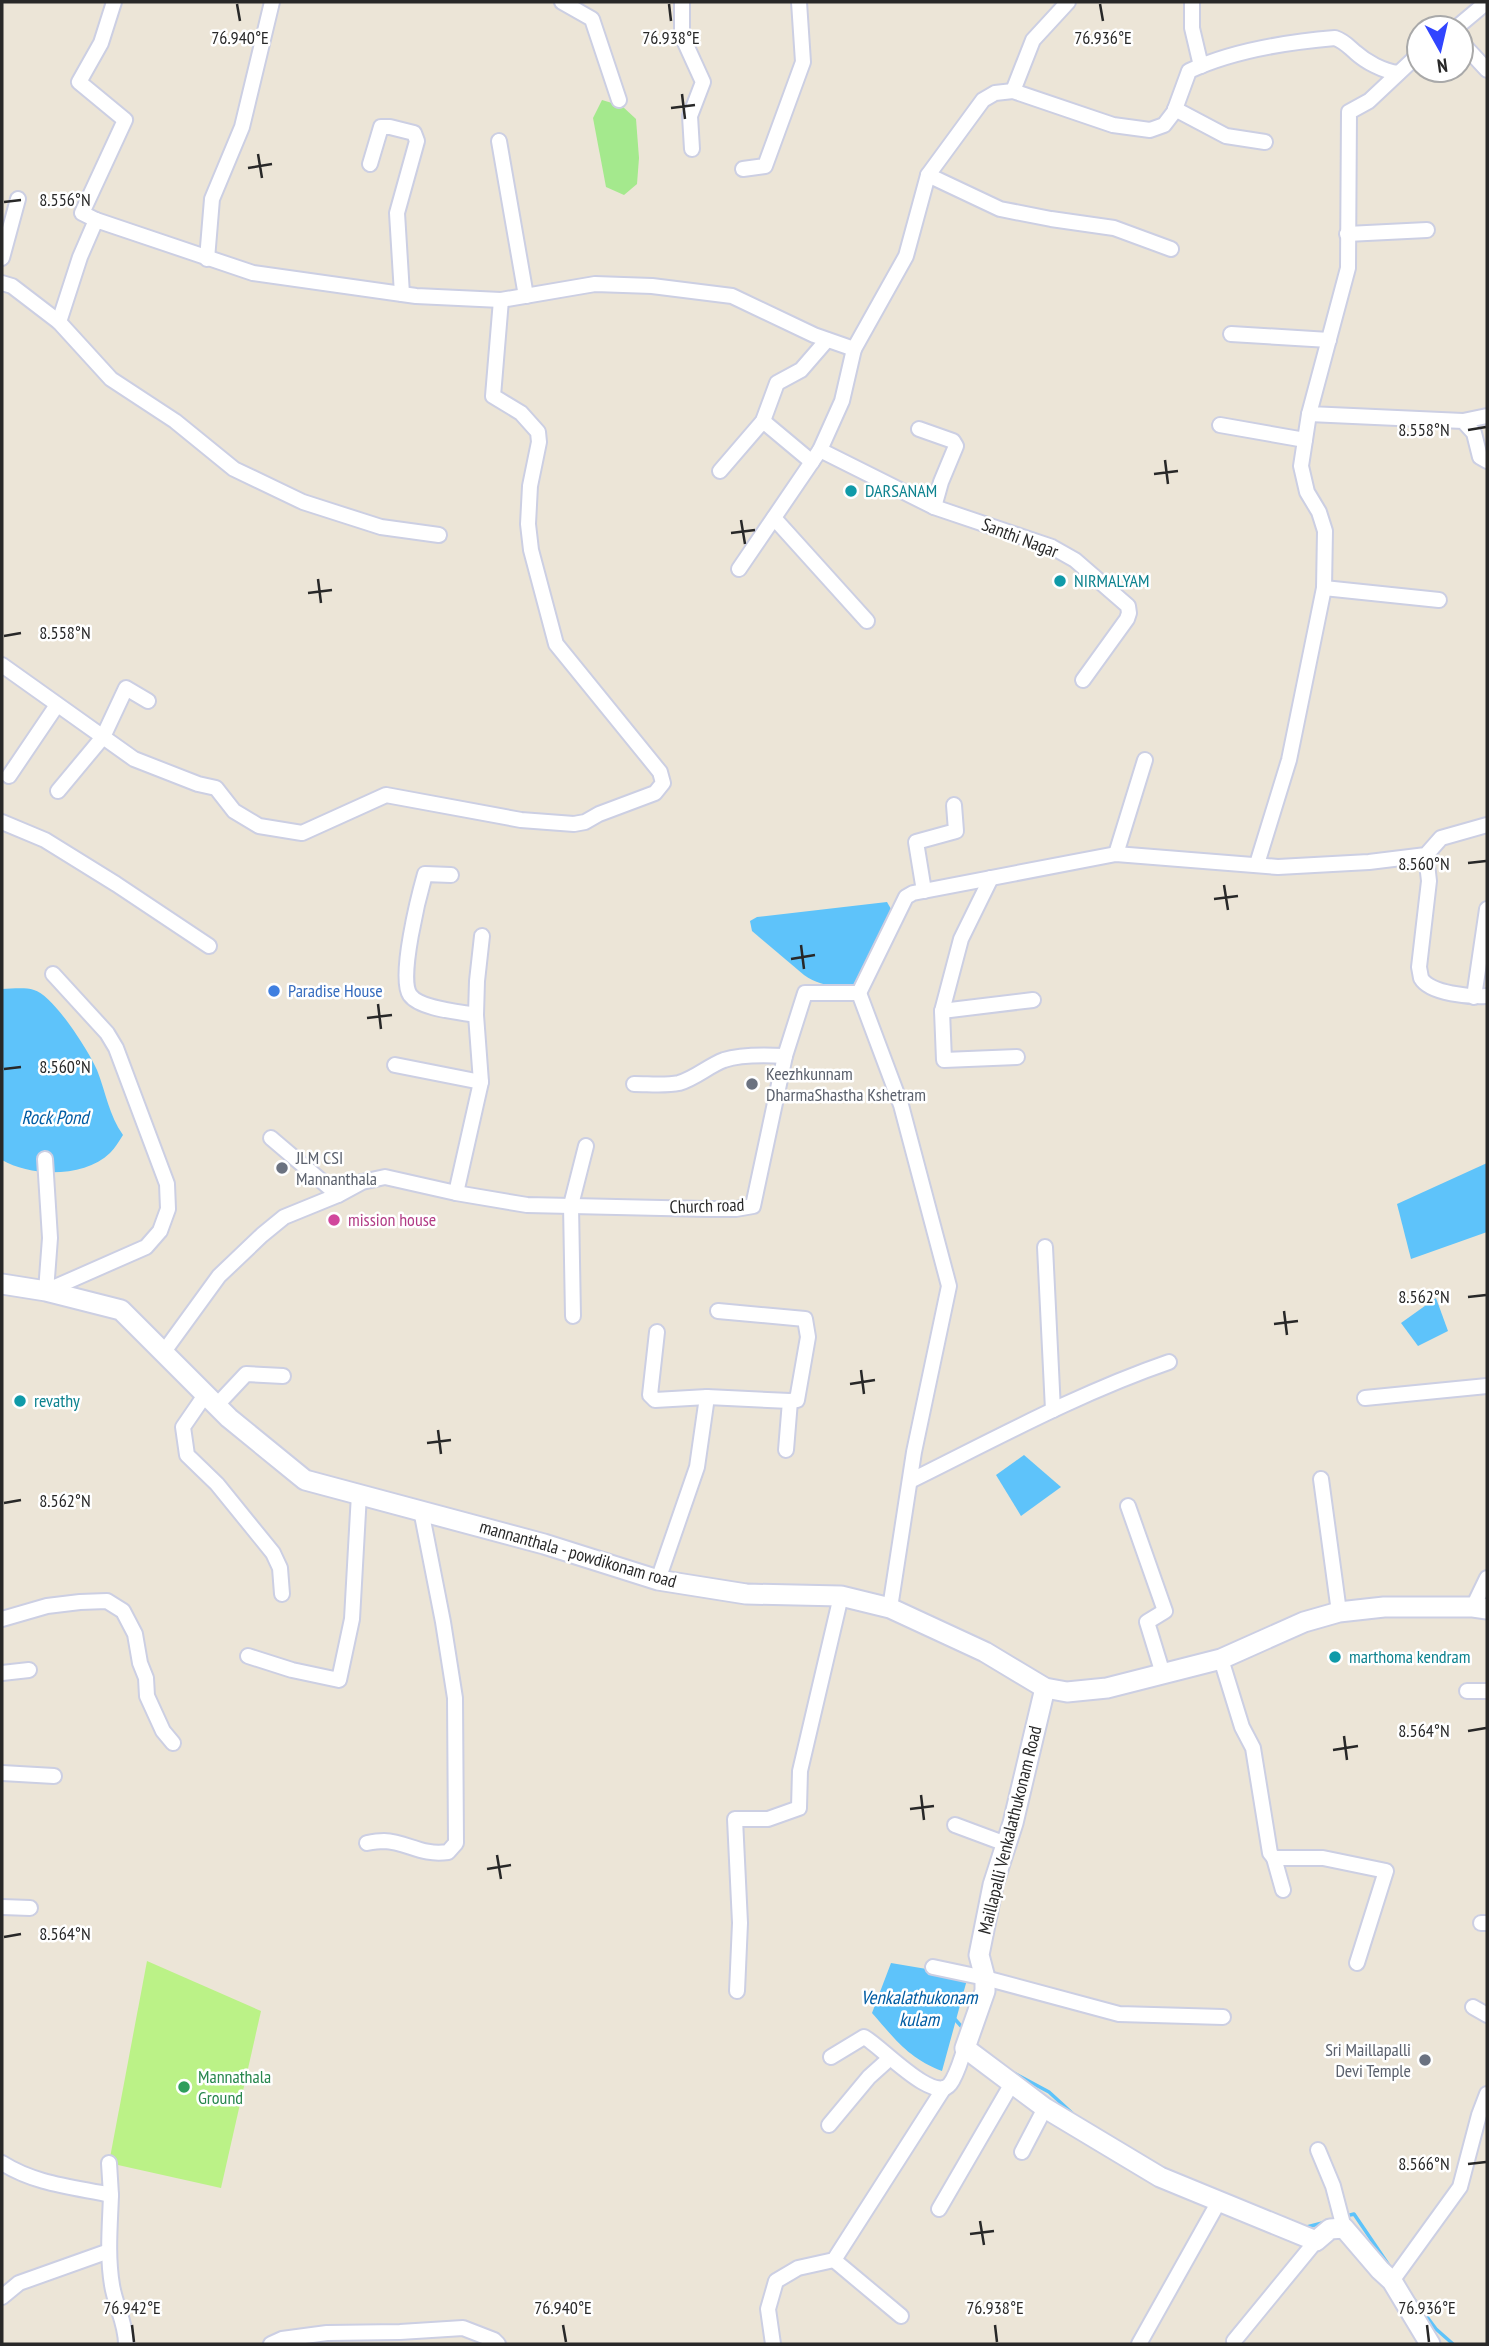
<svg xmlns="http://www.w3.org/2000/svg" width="1489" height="2346" font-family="'PT Sans Narrow',sans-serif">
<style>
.green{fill:#a4e98d}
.pitch{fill:#bbf287}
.water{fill:#5ec3fa}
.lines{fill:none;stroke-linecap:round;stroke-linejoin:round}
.stream{stroke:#5ec3fa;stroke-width:3.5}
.street-casing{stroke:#cccfe3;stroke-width:18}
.secondary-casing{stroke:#cccfe3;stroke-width:23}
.street{stroke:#fff;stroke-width:14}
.secondary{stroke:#fff;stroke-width:19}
.ticks{fill:none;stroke:#282828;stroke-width:2.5}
.culture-dot{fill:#0f9aa8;stroke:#fff;stroke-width:2.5}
.shop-dot{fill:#3f7fe0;stroke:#fff;stroke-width:2.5}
.worship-dot{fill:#6b7280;stroke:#fff;stroke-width:2.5}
.hotel-dot{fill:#d1479c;stroke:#fff;stroke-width:2.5}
.leisure-dot{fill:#2e9e5b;stroke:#fff;stroke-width:2.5}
.labels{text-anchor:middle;stroke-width:5;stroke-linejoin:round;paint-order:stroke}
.culture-label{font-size:18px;fill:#0d838f;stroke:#fff;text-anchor:start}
.street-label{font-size:18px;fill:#282828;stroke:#fff}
.shop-label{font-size:18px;fill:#366cbe;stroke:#fff;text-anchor:start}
.worship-label{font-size:18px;fill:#5b616d;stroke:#fff;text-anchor:start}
.hotel-label{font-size:18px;fill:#b23c85;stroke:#fff;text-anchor:start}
.leisure-label{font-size:18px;fill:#27864d;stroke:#fff;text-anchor:start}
.water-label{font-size:19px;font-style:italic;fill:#005ca3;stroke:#fff}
.ticks-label{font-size:18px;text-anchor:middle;fill:#282828;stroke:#fff;stroke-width:5;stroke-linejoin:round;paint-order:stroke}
</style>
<rect width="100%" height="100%" fill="#ece5d7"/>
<!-- green -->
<polygon class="green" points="602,100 622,106 636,119 639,158 637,184 624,195 606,187 593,118"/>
<!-- pitch -->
<polygon class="pitch" points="147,1961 261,2011 221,2188 109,2163"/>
<!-- water -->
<g class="water">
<path d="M887,902l4,7 -37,75c-18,4 -34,2 -50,-9l-52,-44 -2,-10 7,-4z"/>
<path d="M2,989c10,0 22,-2 32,1 19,5 55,61 63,80 9,23 12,45 26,65 -4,6 -8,13 -13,18 -26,25 -79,24 -108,7z"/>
<polygon points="1487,1163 1487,1232 1411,1259 1397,1204"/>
<polygon points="1436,1298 1448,1331 1418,1346 1401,1323"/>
<polygon points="1024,1455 1061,1487 1021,1516 996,1475"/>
<path d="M891,1963l77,13 -26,95c-34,-13 -47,-32 -70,-58z"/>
</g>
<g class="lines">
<!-- stream -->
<g class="stream">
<polyline points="953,2017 961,2026"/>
<polyline points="1012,2072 1049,2092 1072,2113"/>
<polyline points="1346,2216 1354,2214 1390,2267"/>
<polyline points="1303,2228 1326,2222"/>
<polyline points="1413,2298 1436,2329 1453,2344"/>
</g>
<defs>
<g id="street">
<polyline points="562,2 592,19 619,100"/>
<polyline points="682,2 682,36 703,82 690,116 692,149"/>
<polyline points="1192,2 1192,28 1201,66"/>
<polyline points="1456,28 1487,2"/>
<polyline points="1461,42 1487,70"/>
<polyline points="1419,54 1369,101 1349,112 1348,268 1309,414 1463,421 1474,433 1480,457 1487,461"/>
<polyline points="1013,91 1033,40 1068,2"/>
<polyline points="1175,109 1226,136 1265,142"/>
<polyline points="499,141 526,296"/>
<polyline points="370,164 381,127 390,127 414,133 417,141 397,213 402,294"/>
<polyline points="743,169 765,166 803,62 799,2"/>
<polyline points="928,175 1000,209 1051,219 1114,228 1171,249"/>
<polyline points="96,220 82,213 125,120 79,82 101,43 114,2"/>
<polyline points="1347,234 1427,230"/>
<polyline points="2,258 18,199"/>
<polyline points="207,259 212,199 242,127 272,2"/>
<polyline points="2,283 12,286 59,322"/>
<polyline points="1231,334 1329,340"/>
<polyline points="763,421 812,462"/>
<polyline points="1463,421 1487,416"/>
<polyline points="1220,425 1305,440"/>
<polyline points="919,429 953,441 956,446 941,482 934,507"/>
<polyline points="820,450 934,507 1052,547 1075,560 1128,606 1129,613 1127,619 1083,680"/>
<polyline points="720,471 763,421 777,383 801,370 827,340"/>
<polyline points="774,518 867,621"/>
<path d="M439,535l-58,-8 -78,-25 -69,-33 -59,-48 -64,-42 -52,-57 21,-65 16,-37 157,53 163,23 85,4 94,-16 57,2 80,10 82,39 40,14 52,-93 22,-81 55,-75 12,-7 18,-2 100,34 37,5 14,-5 10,-13 15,-41c45,-21 98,-29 146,-33 9,3 13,8 20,14 11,10 28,19 43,21"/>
<polyline points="739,569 820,450 842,401 854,349"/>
<polyline points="1324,588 1439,600"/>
<polyline points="2,665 134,759 198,784 216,788 234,811 259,826 302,833 386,795 521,820 574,824 585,822 599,814 655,793 663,783 660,772 556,644 531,550 528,524 530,486 539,442 538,432 521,413 493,396 501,300"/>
<polyline points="9,776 57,705"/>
<polyline points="58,791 103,737 126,688 148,701"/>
<polyline points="2,822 45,840 116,884 209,946"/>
<polyline points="1116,854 1145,760"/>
<path d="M1426,855l3,26 -10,86c0,0 2,11 2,11 9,16 50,19 66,18"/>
<polyline points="1257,864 1289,760 1324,588 1325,531 1319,512 1307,492 1301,466 1309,414"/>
<path d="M451,875l-26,-1c-6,21 -27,104 -15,121 10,14 50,17 66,20"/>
<polyline points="991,878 961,939 942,1011 944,1060 1017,1057"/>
<polyline points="924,891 916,842 956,831 954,805"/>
<polyline points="859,993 906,897 913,893 1116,854 1278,867 1369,862 1426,855 1441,838 1487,825"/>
<polyline points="859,993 901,1105 949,1286 914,1452 890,1608"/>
<polyline points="1474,997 1487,909"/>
<polyline points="942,1011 1033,1000"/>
<polyline points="395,1065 481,1082"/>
<path d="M634,1084c15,0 31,2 45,-1 17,-5 29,-17 45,-23 18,-6 43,-5 61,-4"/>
<polyline points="271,1138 338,1195"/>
<polyline points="45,1159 50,1238 46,1291 146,1247 160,1231 168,1209 167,1184 116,1048 107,1033 53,974"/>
<polyline points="456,1193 481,1082 476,1015 477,981 482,936"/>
<polyline points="1045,1247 1053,1410"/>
<polyline points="718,1311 805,1319 808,1337 797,1400 790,1401"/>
<polyline points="573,1316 571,1205 586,1146"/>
<polyline points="657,1332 650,1395 655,1400 707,1397 790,1401 786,1450"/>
<polyline points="163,1353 219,1276 262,1235 284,1217 338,1195 362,1182 385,1177 456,1193 527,1205 706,1209 736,1209 753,1206 785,1056 805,993 859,993"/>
<polyline points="205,1395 183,1427 187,1455 217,1484 273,1553 280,1568 282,1594"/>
<polyline points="1365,1398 1487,1386"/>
<polyline points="216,1406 246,1374 283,1376"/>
<polyline points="1321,1479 1339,1612"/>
<path d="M910,1481c85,-42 169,-88 259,-119"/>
<polyline points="1128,1506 1165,1611 1147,1622 1163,1674"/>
<polyline points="658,1580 697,1467 707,1397"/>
<polyline points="1473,1607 1487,1578"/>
<polyline points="2,1619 47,1606 80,1602 107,1601 123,1611 135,1634 140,1663 146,1678 147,1696 163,1731 173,1743"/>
<polyline points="248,1656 292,1670 339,1680 352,1619 359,1494"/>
<polyline points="1221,1659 1242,1727 1253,1748 1270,1853 1274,1858 1323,1858 1386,1871 1357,1963"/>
<polyline points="2,1673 29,1670"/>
<polyline points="1467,1691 1487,1691"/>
<polyline points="2,1773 54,1776"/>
<polyline points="955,1825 1006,1844"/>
<path d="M367,1843c5,-1 12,-2 17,-2 24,1 37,15 64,11l8,-9 -1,-145 -12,-76 -22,-112"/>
<polyline points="1274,1858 1283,1890"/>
<polyline points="2,1907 30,1908"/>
<polyline points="1481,1923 1487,1923"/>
<polyline points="933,1967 985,1978 1119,2014 1223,2017"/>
<polyline points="737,1991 740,1923 735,1819 768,1819 799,1808 800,1771 841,1596"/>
<polyline points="1473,2007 1487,2015"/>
<path d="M831,2057l33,-20c16,8 70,68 86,47 7,-9 11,-25 15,-36"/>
<polyline points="829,2125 869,2077 889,2059"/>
<polyline points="1318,2150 1333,2186 1344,2228"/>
<polyline points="1022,2152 1045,2108"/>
<path d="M2,2163c33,21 71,24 109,32l-2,-32"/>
<path d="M111,2195c-1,30 -4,60 1,90 3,20 14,38 14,59"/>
<polyline points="939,2209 1011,2085"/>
<polyline points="834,2260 901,2316"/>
<polyline points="1392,2281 1460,2187 1479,2115 1487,2094"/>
<polyline points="2,2297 19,2283 109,2251"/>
<polyline points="1234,2341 1316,2241"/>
<polyline points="271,2344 282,2339 327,2333 400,2332 463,2328 494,2340 498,2344"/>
<polyline points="773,2344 768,2309 776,2281 798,2268 834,2260 944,2088"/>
<polyline points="1139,2344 1218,2203"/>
</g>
<g id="secondary">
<polyline points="2,1284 46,1291 121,1310 229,1418 305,1480 544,1544 658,1580 746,1594 841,1596 890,1608 985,1652 1045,1688 1067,1692 1107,1688 1221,1659 1304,1622 1339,1612 1384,1607 1473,1607 1487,1609"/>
<polyline points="1045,1688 1013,1823 993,1885 979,1955 985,1978 985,1991 965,2048 1045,2108 1160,2177 1316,2241 1330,2229 1344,2228 1380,2270 1392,2281 1430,2344"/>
</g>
</defs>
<!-- street casing -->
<use href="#street" class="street-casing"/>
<!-- secondary casing -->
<use href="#secondary" class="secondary-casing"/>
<!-- street -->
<use href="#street" class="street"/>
<!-- secondary -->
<use href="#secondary" class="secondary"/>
</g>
<!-- ticks -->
<path class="ticks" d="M237,4l3,17M669,4l2,17M1100,4l3,17M682,94l3,25M671,108l24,-3M258,154l4,24M248,168l24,-4M4,202l17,-2M1468,430l18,-3M1165,460l3,24M1154,474l24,-3M741,520l4,24M731,533l24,-3M318,579l3,24M308,593l24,-3M4,636l17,-3M1468,863l18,-2M1224,885l4,25M1214,899l24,-3M801,945l3,24M791,959l24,-4M378,1004l3,25M367,1018l25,-3M4,1069l17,-2M1468,1297l18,-2M1284,1311l3,24M1274,1324l24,-3M861,1370l3,24M850,1384l25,-4M438,1430l3,24M427,1443l24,-3M4,1503l17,-3M1468,1731l18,-3M1344,1736l3,24M1333,1750l25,-4M921,1795l3,25M910,1809l24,-3M497,1855l4,24M487,1869l24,-4M4,1937l17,-3M1468,2164l18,-2M980,2221l4,24M970,2234l24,-3M132,2325l2,17M563,2325l3,17M995,2325l2,17M1427,2325l2,17"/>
<!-- markers -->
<g class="culture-dot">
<circle cx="851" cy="491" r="7"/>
<circle cx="1060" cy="581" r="7"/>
<circle cx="20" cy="1401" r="7"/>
<circle cx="1335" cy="1657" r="7"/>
</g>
<circle class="shop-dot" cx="274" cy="991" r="7"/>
<g class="worship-dot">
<circle cx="752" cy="1084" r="7"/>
<circle cx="282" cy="1168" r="7"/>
<circle cx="1425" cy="2060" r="7"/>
</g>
<circle class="hotel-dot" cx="334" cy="1220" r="7"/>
<circle class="leisure-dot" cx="184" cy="2087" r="7"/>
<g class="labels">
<!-- culture labels -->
<g class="culture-label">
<text x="865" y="497">DARSANAM</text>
<text x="1074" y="587">NIRMALYAM</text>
<text x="34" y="1407">revathy</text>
<text x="1349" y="1663">marthoma kendram</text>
</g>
<!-- street labels -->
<g class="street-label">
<text transform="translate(1020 538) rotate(21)" y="6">Santhi Nagar</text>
<text transform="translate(707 1206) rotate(-2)" y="6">Church road</text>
<text transform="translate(578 1554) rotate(16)" y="6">mannanthala - powdikonam road</text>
<text transform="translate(1010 1830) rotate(-76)" y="6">Maillapalli Venkalathukonam Road</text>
</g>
<!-- shop labels -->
<g class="shop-label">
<text x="288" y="997">Paradise House</text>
</g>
<!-- worship labels -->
<g class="worship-label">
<text x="766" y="1080">Keezhkunnam<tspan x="766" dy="21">DharmaShastha Kshetram</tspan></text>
<text x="296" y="1164">JLM CSI<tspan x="296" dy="21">Mannanthala</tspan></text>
<text x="1411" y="2056" text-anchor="end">Sri Maillapalli<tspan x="1411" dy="21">Devi Temple</tspan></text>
</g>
<!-- hotel labels -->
<g class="hotel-label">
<text x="348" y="1226">mission house</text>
</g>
<!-- leisure labels -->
<g class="leisure-label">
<text x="198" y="2083">Mannathala<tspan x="198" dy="21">Ground</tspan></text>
</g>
<!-- water labels -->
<g class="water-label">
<text x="55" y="1124">Rock Pond</text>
<text x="919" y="2004">Venkalathukonam<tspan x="919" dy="22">kulam</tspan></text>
</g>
</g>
<g class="ticks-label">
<text x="240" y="44">76.940°E</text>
<text x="671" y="44">76.938°E</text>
<text x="1103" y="44">76.936°E</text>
<text x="65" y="206">8.556°N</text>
<text x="1424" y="436">8.558°N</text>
<text x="65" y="639">8.558°N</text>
<text x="1424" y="870">8.560°N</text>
<text x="65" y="1073">8.560°N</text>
<text x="1424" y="1303">8.562°N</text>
<text x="65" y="1507">8.562°N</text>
<text x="1424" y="1737">8.564°N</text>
<text x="65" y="1940">8.564°N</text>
<text x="1424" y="2170">8.566°N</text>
<text x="132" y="2314">76.942°E</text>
<text x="563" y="2314">76.940°E</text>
<text x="995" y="2314">76.938°E</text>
<text x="1427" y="2314">76.936°E</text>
</g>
<!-- border -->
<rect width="1489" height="2346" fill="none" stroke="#282828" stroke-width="7"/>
<!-- north arrow -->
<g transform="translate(1440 49) rotate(172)"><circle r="33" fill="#ffffff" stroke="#a9a9a9" stroke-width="2"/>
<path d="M0-5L12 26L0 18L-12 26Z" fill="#3145ff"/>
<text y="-10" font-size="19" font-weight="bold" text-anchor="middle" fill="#282828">N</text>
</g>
</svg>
